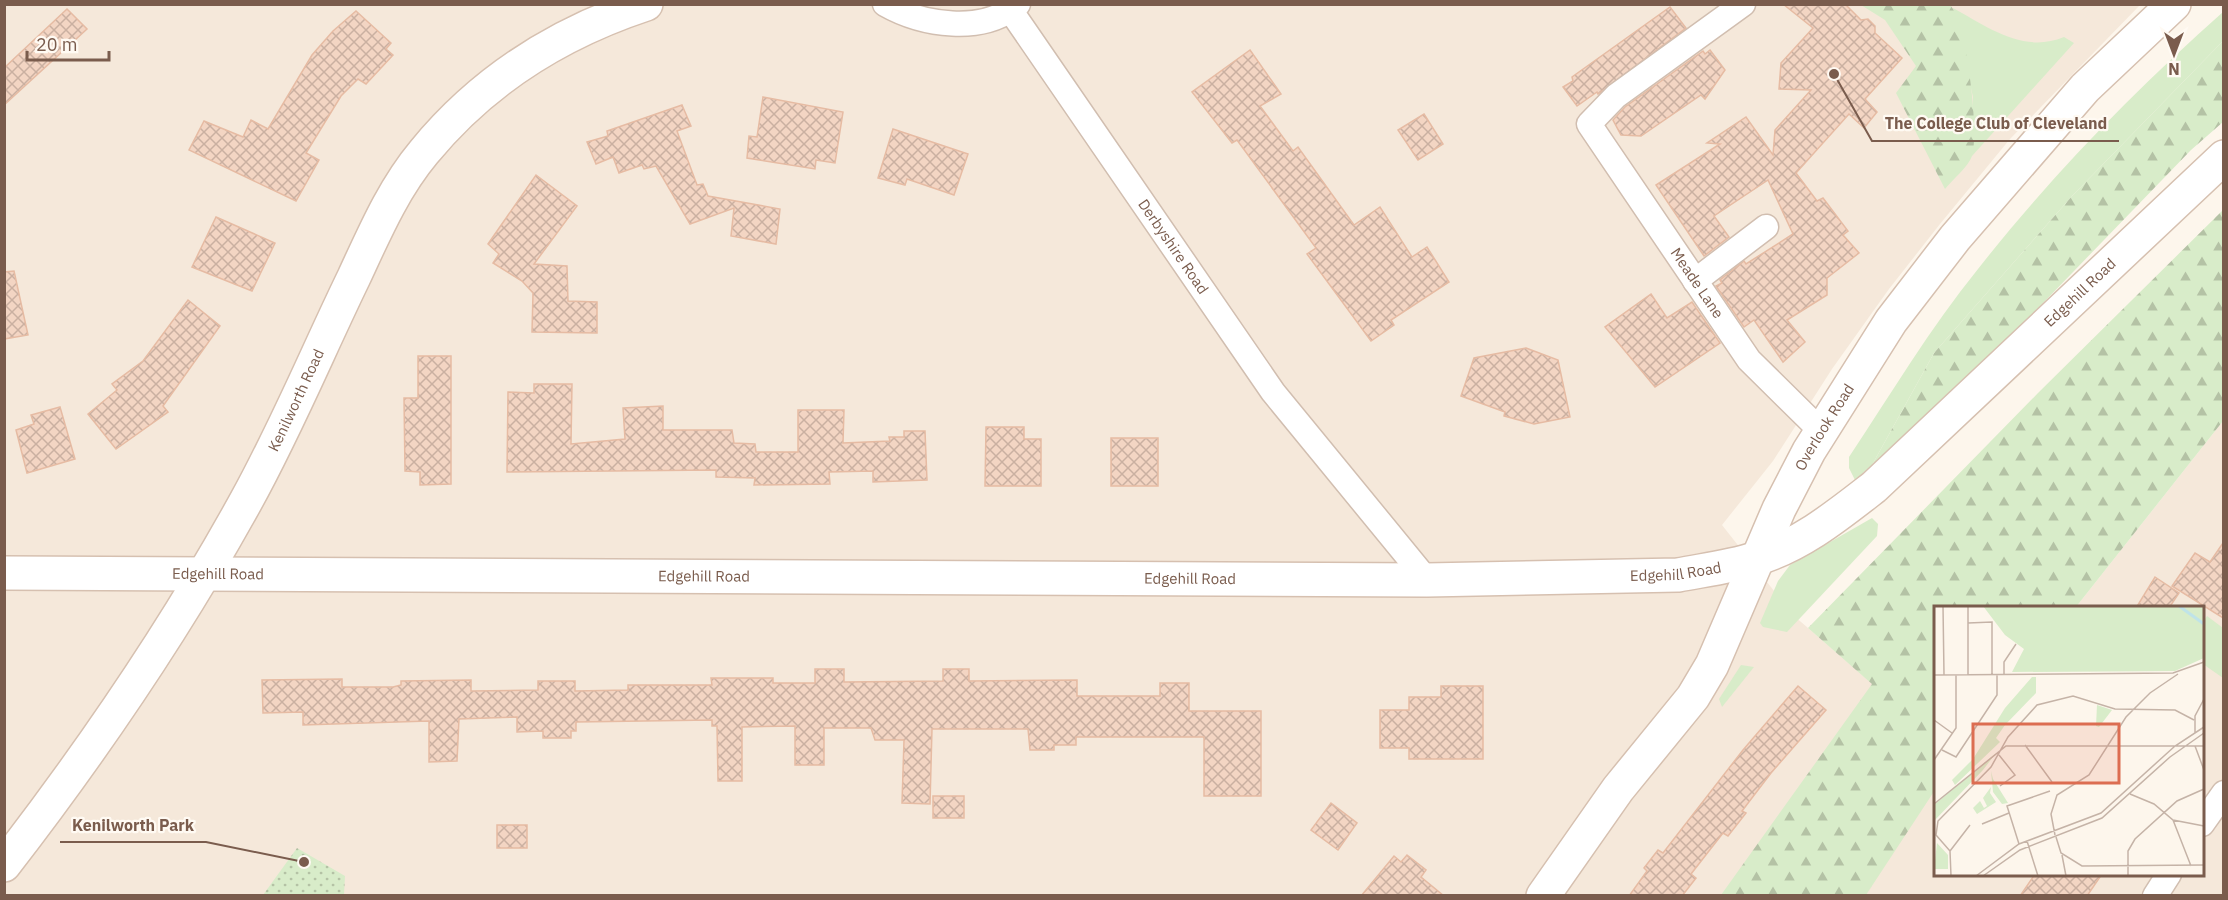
<svg xmlns="http://www.w3.org/2000/svg" width="2228" height="900" font-family="'IBM Plex Sans',sans-serif">
<style>
.residential{fill:#f5e8da}
.green{fill:#d8ecc9}
.forest{fill:url(#forest-firs)}
.park{fill:url(#park-dots)}
.building{fill:url(#building-cross-hatch);stroke:#e6bba3;stroke-width:1.5}
.lines{fill:none;stroke-linecap:round;stroke-linejoin:round}
.street-casing{stroke:#d1beb0;stroke-width:27}
.secondary-casing{stroke:#d6c0b0;stroke-width:36}
.street{stroke:#fff;stroke-width:24}
.secondary{stroke:#fff;stroke-width:33}
.labels{text-anchor:middle;stroke-width:4.5;stroke-linejoin:round;paint-order:stroke}
.street-label{font-size:15px;fill:#7a5c4d;stroke:#fffaf3}
.inset-river{fill:none;stroke:#bfe3e8;stroke-width:3}
.inset-road{fill:none;stroke:#c5b3a7;stroke-width:1.5}
.view{fill:#dc6d51;fill-opacity:0.15;stroke:#dc6d51;stroke-width:3}
.inset-edge{fill:none;stroke:#7a5c4d;stroke-width:3}
.leader{fill:none;stroke:#7a5c4d;stroke-width:2}
.callout-dot{fill:#7a5c4d;stroke:#fffaf3;stroke-width:2}
.callout-label{font-size:16px;text-anchor:middle;font-weight:bold;fill:#7a5c4d;stroke:#fffaf3;stroke-width:4.5;stroke-linejoin:round;paint-order:stroke}
</style>
<defs>
<pattern id="forest-firs" width="22" height="20" patternUnits="userSpaceOnUse" patternTransform="scale(1.5)"><rect width="22" height="20" fill="#d8ecc9"/><path d="M5 1l3.5 6h-7zM16 11l3.5 6h-7z" fill="#b4c2a5"/></pattern>
<pattern id="park-dots" width="8" height="8" patternUnits="userSpaceOnUse" patternTransform="scale(1.5)"><rect width="8" height="8" fill="#d8ecc9"/><path d="M2 2h.1M6 6h.1" fill="none" stroke="#b4c2a5" stroke-width="1.8" stroke-linecap="round"/></pattern>
<pattern id="building-cross-hatch" width="8" height="8" patternUnits="userSpaceOnUse" patternTransform="scale(1.5)"><rect width="8" height="8" fill="#f3d5c3"/><path d="M0 0l8 8M0 8l8-8" fill="none" stroke="#cab0a1"/></pattern>
</defs>
<rect width="100%" height="100%" fill="#fdf6ec"/>
<!-- residential -->
<polygon class="residential" points="5,5 2140,5 2010,139 1940,224 1889,289 1832,369 1773,461 1722,525 1793,615 1935,738 1936,874 2202,874 2202,608 2076,607 2223,421 2223,895 5,896"/>
<!-- green -->
<g class="green">
<path d="M1953,8c35,19 70,46 111,29l10,6 -102,113 1,-59z"/>
<path d="M2223,12v29l-150,154 -139,158 -62,112 -17,15 -6,-12v-11c42,-63 81,-129 129,-188 73,-93 157,-179 245,-257z"/>
<polygon points="1872,518 1878,524 1877,536 1787,632 1763,627 1760,623 1778,581 1790,565"/>
<polygon points="2207,616 2223,628 2223,678 2203,664 2203,622"/>
<polygon points="1741,665 1754,667 1722,707 1719,699"/>
</g>
<!-- forest -->
<g class="forest">
<path d="M1950,5c16,15 30,129 22,151 -4,11 -19,23 -27,33l-49,-96 20,-27 -31,-46 -24,-15z"/>
<polygon points="2223,41 2223,122 2191,150 2015,332 1872,465 1934,353 2073,195"/>
<polygon points="2223,210 2223,421 2076,607 1936,608 1935,790 1866,895 1721,895 1872,684 1808,628 2038,393"/>
</g>
<!-- park -->
<polygon class="park" points="297,848 345,876 344,895 263,895"/>
<!-- building -->
<g class="building">
<polygon points="1783,4 1845,4 1861,20 1868,19 1875,26 1875,33 1902,58 1865,99 1877,112 1864,128 1849,114 1796,173 1817,201 1823,198 1848,231 1843,235 1859,253 1827,278 1827,295 1787,320 1805,342 1783,362 1754,320 1744,327 1716,286 1722,283 1720,280 1744,261 1746,264 1793,234 1768,180 1714,216 1729,237 1704,256 1656,185 1720,144 1707,143 1746,117 1773,155 1775,130 1811,90 1779,89 1781,63 1813,28"/>
<polygon points="1670,7 1686,28 1598,94 1597,92 1577,106 1563,87 1573,81 1572,77"/>
<polygon points="67,9 87,29 4,105 4,68"/>
<polygon points="356,11 391,43 386,49 393,55 366,84 358,79 341,96 306,153 319,160 296,201 189,150 204,121 243,137 251,120 268,129 312,55 333,31"/>
<polygon points="1250,50 1281,94 1260,106 1293,151 1298,147 1354,225 1380,207 1412,257 1427,247 1449,282 1391,320 1394,325 1371,341 1307,254 1316,248 1237,140 1232,143 1192,92"/>
<polygon points="1710,50 1725,70 1705,99 1701,95 1641,136 1621,135 1613,120 1625,107 1703,51 1705,54"/>
<polygon points="763,97 843,112 835,163 816,160 815,169 747,158 749,136 757,137"/>
<polygon points="682,105 691,126 677,131 697,185 703,184 708,196 780,209 776,244 731,236 734,208 690,224 656,166 644,169 642,165 619,173 613,157 596,164 587,142 608,136 607,131"/>
<polygon points="1424,114 1443,144 1418,160 1398,130"/>
<polygon points="893,129 968,154 954,195 907,179 905,185 878,178"/>
<polygon points="536,175 577,206 534,264 567,266 568,301 597,302 597,333 532,332 533,293 522,281 493,263 499,254 488,244"/>
<polygon points="216,217 275,243 252,291 192,267"/>
<polygon points="14,271 28,335 4,339 4,272"/>
<polygon points="1651,294 1667,318 1692,302 1720,343 1655,387 1605,327"/>
<polygon points="188,300 220,326 163,406 168,412 116,449 88,414 117,390 112,384 143,361"/>
<polygon points="1526,348 1558,360 1570,417 1534,424 1504,416 1505,412 1461,396 1474,358"/>
<polygon points="418,356 451,356 451,484 420,485 420,472 405,471 404,398 418,398"/>
<polygon points="534,384 572,384 571,444 625,439 623,408 663,406 663,430 732,430 734,443 755,444 756,452 798,452 798,410 844,410 843,443 890,441 889,437 904,437 904,431 925,431 927,480 873,482 873,471 829,472 830,484 754,485 755,478 716,477 716,470 507,472 508,392 534,393"/>
<polygon points="60,407 75,459 27,473 16,430 34,424 31,415"/>
<polygon points="986,427 1024,427 1024,439 1041,439 1041,486 985,486"/>
<rect x="1111" y="438" width="47" height="48"/>
<polygon points="2223,543 2223,618 2172,586 2195,553 2210,562"/>
<polygon points="2155,577 2179,593 2169,608 2136,608"/>
<polygon points="815,669 844,669 844,682 943,681 943,669 969,669 969,681 1077,680 1077,696 1160,696 1160,683 1189,683 1189,711 1261,711 1261,796 1204,796 1204,737 1076,737 1076,745 1054,745 1054,750 1030,750 1028,729 932,729 930,804 902,803 904,740 875,740 871,728 824,728 824,765 795,765 795,726 742,727 742,781 718,781 717,726 712,726 712,720 576,722 576,731 571,731 571,738 543,738 543,731 517,732 517,717 459,719 457,761 429,762 429,721 303,725 303,712 263,713 262,680 342,679 342,687 393,687 401,685 401,681 471,680 471,691 538,690 538,681 575,681 575,691 628,690 628,685 712,685 711,678 773,678 773,683 815,683"/>
<polygon points="1441,686 1483,686 1483,759 1409,759 1409,748 1380,748 1380,710 1409,710 1409,697 1441,697"/>
<polygon points="1798,686 1826,710 1771,773 1742,811 1746,813 1728,836 1723,833 1691,874 1696,878 1682,896 1629,896 1647,871 1644,868 1658,850 1663,853 1743,750"/>
<rect x="933" y="796" width="31" height="22"/>
<polygon points="1331,803 1357,823 1338,850 1311,830"/>
<rect x="497" y="825" width="30" height="23"/>
<polygon points="1407,855 1426,870 1421,877 1444,896 1361,896 1394,856 1401,862"/>
<polygon points="2035,874 2102,874 2087,896 2020,896"/>
</g>
<g class="lines">
<defs>
<g id="street">
<path d="M885,4c37,21 98,31 133,0"/>
<path id="s1" d="M1743,4l-127,92 -27,28 160,236 71,70"/>
<path id="s2" d="M1011,11l262,381 154,188"/>
<polyline points="1695,281 1766,227"/>
<polyline points="2202,824 2224,793"/>
<polyline points="2155,896 2169,874"/>
</g>
<g id="secondary">
<path id="s3" d="M4,573l1423,7 251,-5c26,-5 52,-8 77,-16 45,-13 83,-44 119,-72l350,-330"/>
<path id="s4" d="M4,865c89,-115 172,-237 242,-364 40,-72 72,-150 108,-224 20,-43 39,-88 70,-125 59,-72 134,-119 222,-148"/>
<path id="s5" d="M1543,896l75,-107 75,-92 19,-32 67,-156 30,-58 82,-130 64,-83 130,-150 89,-84"/>
</g>
</defs>
<!-- street casing -->
<use href="#street" class="street-casing"/>
<!-- secondary casing -->
<use href="#secondary" class="secondary-casing"/>
<!-- street -->
<use href="#street" class="street"/>
<!-- secondary -->
<use href="#secondary" class="secondary"/>
</g>
<g class="labels">
<!-- street labels -->
<g class="street-label">
<text dy="5" stroke="none"><textPath href="#s2" startOffset="286">Derbyshire Road</textPath></text>
<text dy="5" stroke="none"><textPath href="#s1" startOffset="388">Meade Lane</textPath></text>
<text dy="5" stroke="none"><textPath href="#s3" startOffset="2176">Edgehill Road</textPath></text>
<text dy="5" stroke="none"><textPath href="#s4" startOffset="550">Kenilworth Road</textPath></text>
<text dy="5" stroke="none"><textPath href="#s5" startOffset="550">Overlook Road</textPath></text>
<text dy="5" stroke="none"><textPath href="#s3" startOffset="1672">Edgehill Road</textPath></text>
<text dy="5" stroke="none"><textPath href="#s3" startOffset="214">Edgehill Road</textPath></text>
<text dy="5" stroke="none"><textPath href="#s3" startOffset="700">Edgehill Road</textPath></text>
<text dy="5" stroke="none"><textPath href="#s3" startOffset="1186">Edgehill Road</textPath></text>
</g>
</g>
<!-- overview -->
<g transform="translate(1934 606)">
<rect width="270" height="270" fill="#fdf6ec"/>
<path d="M51,176l6,5 -1,6 6,9 -19,12 -4,-6 7,-7 4,7 3,-2 -4,-8 8,-11zM3,237l11,12v14h-14z" fill="#d8ecc9"/>
<path d="M98,71h4v16l-31,32 -9,13 4,4 -45,43 -3,-5 21,-21 32,-51zM62,147l-13,17 -49,51v-16zM57,165l2,8 15,24 -6,1 -9,-12z" fill="#d8ecc9"/>
<path d="M49,0h221v52l-29,13 -163,1 12,-23 -19,-14z" fill="#d8ecc9"/>
<path d="M163,99l15,5 -13,17 -3,-1z" fill="#d8ecc9"/>
<path class="inset-river" d="M245,0l25,18"/>
<path class="inset-road" d="M9,0l1,69M34,17l24,-1v52M0,69l239,-2 31,-11M34,69v-69M70,69v-13l12,-18M0,114l18,13M261,127v-17l9,-17M91,139l27,37M261,140l9,24M8,144l14,7 41,-62v-20M65,149l16,20 -15,11M0,154l22,-32v-53M196,188l24,10 19,16 31,6M0,198l72,-58h198M239,214l18,46M48,218l27,-11M121,229l-4,-21 6,-19 32,-20 37,-58 24,-24 28,-19M122,231l5,16 21,13 122,-1M93,235l11,35M85,238l-12,-38 43,-15M16,245l20,-26M128,249l4,21M17,270l-1,-25 -14,-16 2,-14 53,-54 17,-30 29,-32 36,-9 42,13 60,1 19,10M42,270l43,-32 82,-31 74,-67 29,-19M49,270l37,-26 82,-32 68,-61 34,-24M194,270v-25l7,-12 42,-38 27,-12"/>
<path class="view" d="M39,118h146v59h-146z"/>
<rect width="270" height="270" class="inset-edge"/>
</g>
<!-- callouts -->
<path class="leader" d="M1834 74L1872 141H2119M304 862L206 842H60"/>
<g class="callout-dot">
<circle cx="1834" cy="74" r="6"/>
<circle cx="304" cy="862" r="6"/>
</g>
<g class="callout-label">
<text x="1996" y="129">The College Club of Cleveland</text>
<text x="133" y="831">Kenilworth Park</text>
</g>
<!-- border -->
<rect width="2228" height="900" fill="none" stroke="#7a5c4d" stroke-width="12"/>
<!-- north arrow -->
<g transform="translate(2174 54) rotate(180)" stroke="#fffaf3" stroke-width="4.5" paint-order="stroke">
<path d="M0-4.5L10 22L0 15L-10 22Z" fill="#7a5c4d"/>
<text y="-9" font-size="16" font-weight="bold" text-anchor="middle" fill="#7a5c4d">N</text>
</g>
<!-- scale -->
<path d="M27 51v9h82v-9" fill="none" stroke="#7a5c4d" stroke-width="3"/>
<text x="36" y="51" font-size="18" fill="#7a5c4d" stroke="#fffaf3" stroke-width="4.5" paint-order="stroke">20 m</text>
</svg>
